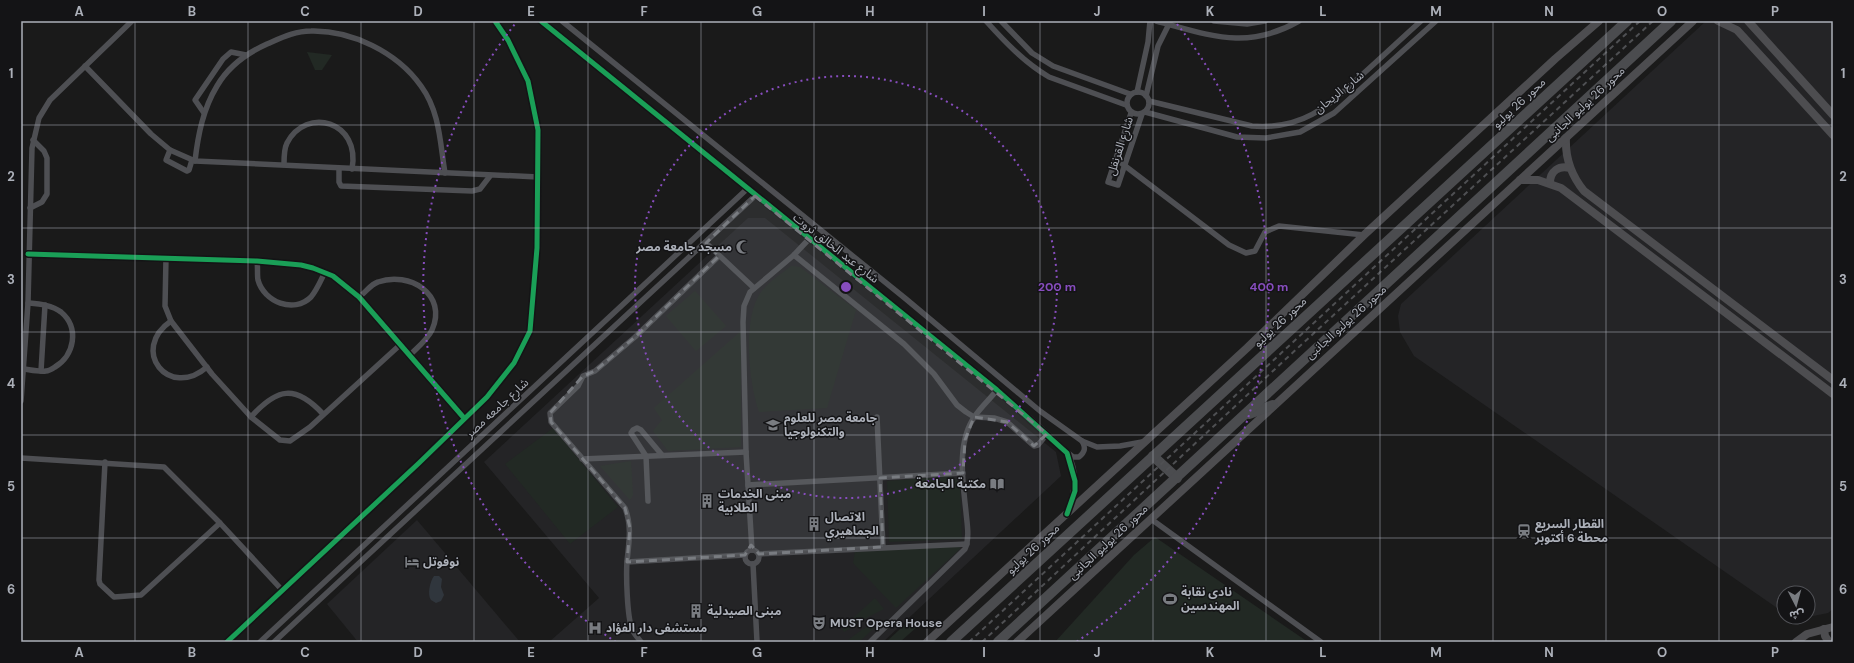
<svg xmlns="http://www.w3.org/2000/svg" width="1854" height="663" font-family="'DM Sans','Noto Sans Arabic',sans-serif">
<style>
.built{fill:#242426}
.green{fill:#222924}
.water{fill:#30363d}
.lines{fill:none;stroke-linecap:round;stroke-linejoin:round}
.street{stroke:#4e4f53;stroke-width:5.5}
.secondary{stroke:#4d4d50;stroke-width:8}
.highway{stroke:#4b4c4f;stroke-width:10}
.rail{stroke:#4f5053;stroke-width:2;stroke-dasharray:5 4;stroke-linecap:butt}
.cycleway-casing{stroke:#141416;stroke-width:8}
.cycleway{stroke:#1a9f57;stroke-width:5}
.marked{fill:#797c81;fill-opacity:0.2;stroke:#797c81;stroke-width:3;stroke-dasharray:8 5;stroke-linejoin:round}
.grid{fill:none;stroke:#acb0b9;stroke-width:1;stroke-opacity:0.55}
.ring{fill:none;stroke:#874dbe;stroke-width:2;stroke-dasharray:2 4}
.labels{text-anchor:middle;stroke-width:3;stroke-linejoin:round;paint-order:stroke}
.street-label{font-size:12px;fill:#acb0b9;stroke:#141416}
.poi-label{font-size:12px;font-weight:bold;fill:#acb0b9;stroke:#141416;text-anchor:start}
.centre{fill:#874dbe;stroke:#141416;stroke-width:2}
.ring-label{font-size:12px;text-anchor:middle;font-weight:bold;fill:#874dbe;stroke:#141416;stroke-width:3;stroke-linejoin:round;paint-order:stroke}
.neatline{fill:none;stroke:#acb0b9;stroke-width:1.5}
.grid-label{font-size:13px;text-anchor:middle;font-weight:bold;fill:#acb0b9}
</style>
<rect width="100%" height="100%" fill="#1a1a1a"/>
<!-- built -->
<g class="built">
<polygon points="1706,21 1833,21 1833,609 1828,613 1808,617 1808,593 1784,593 1784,612 1780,610 1414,356 1400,332 1398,316 1401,304"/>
<polygon points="748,218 765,218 1056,452 1061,476 883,642 549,642 599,598 484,462"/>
<polygon points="417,520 520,642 358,642 327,604"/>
</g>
<!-- green -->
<g class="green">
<polygon points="307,52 332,55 322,70 315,70"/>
<path d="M791,266l9,1 56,43 -29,98 -68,4c-10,-29 -16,-87 -1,-115 6,-12 22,-22 33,-31z"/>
<polygon points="695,291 726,326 696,351 666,316"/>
<polygon points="741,331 741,447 668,451 653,431 662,420 654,408"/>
<polygon points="553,428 618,507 570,544 505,464"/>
<polygon points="631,461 633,495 630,500 600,466"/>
<polygon points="951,476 960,482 962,539 889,542 887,481"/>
<polygon points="1155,537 1308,642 1055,642 1134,555"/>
<polygon points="960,546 960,549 896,608 853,563 855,551"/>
<polygon points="875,598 884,609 868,617 844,632 842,628"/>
<polygon points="884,619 859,642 850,642 848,640 863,629"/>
<polygon points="911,619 918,626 900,642 886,642"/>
</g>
<!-- water -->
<path class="water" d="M434,576h5l3,3 -1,8 3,8 -3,6 -5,2 -5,-3c-4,-5 -1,-19 3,-24z"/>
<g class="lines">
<!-- street -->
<g class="street">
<path d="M541,21l456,369c19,16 38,32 56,49 5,5 12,10 15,15 10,19 7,38 0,57"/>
<polyline points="562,21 906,299 1040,411 1082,441 1097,447 1120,446 1142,442"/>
<path d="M986,21c19,21 38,41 63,56l77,28"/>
<polyline points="1001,21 1032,53 1053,66 1130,94"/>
<path d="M1156,21c54,14 90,30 143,0"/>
<polyline points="1214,21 1247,24 1265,21"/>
<polyline points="85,66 151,134 170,150 195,161 538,177"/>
<circle cx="1138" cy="103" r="11"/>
<polyline points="1137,92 1148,42 1150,21"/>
<polyline points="1146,96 1158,46 1170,22"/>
<path d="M1149,101l103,25c52,4 76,-20 112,-53 19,-17 38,-35 57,-52"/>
<polyline points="1145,112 1237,137 1266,138 1300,132 1334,113 1436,21"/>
<polyline points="204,113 195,100 223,59 231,52 246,55"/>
<polyline points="1131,113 1108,182 1118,185 1142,114"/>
<polyline points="170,150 166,160 187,171 189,170 192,160"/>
<polyline points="1116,159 1229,245 1246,253 1255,251 1265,232 1279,226 1364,235"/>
<path d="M195,161c3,-26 8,-52 22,-75 11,-19 30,-33 50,-42 14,-6 28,-13 44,-13 40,-1 86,21 110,55 19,26 19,57 24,87"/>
<path d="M284,164c0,-7 0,-15 3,-21 19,-37 74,-22 65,26"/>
<polyline points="339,169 339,182 341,186 472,191 480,189 490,176"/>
<polyline points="30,208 42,202 47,194 47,158 44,151 33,140"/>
<polyline points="706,243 754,288"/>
<polyline points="28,254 257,261 301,265 313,268 333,276 359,297 464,418"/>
<polyline points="794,255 904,344 934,374 957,405 966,412 974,417 994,418 1007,422 1034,446 1038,445 1047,434"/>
<polyline points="166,258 165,306 171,321 212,374 251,417 280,440 290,441 310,427 401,344"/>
<path d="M257,261c1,6 0,14 1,19 6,22 36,34 53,17 6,-7 10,-17 14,-25"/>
<path d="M359,297c6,-4 12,-13 19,-15 31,-11 70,12 54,48 -4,9 -15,18 -22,25"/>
<path d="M171,321c-42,29 -2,79 36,46"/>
<path d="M24,369c7,1 15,3 22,2 3,0 6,-2 9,-4 19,-11 25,-39 6,-55 -9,-7 -22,-8 -33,-9"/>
<polyline points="41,371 45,305"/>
<polyline points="21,401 28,303 32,148 39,118 50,100 132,21"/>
<path d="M251,417c26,-29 44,-33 72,-3"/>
<polyline points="877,417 883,547"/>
<path d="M1068,453l5,4h6c6,-5 7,-9 3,-16"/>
<polyline points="21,458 164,467 220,523 282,590"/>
<polyline points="582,459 746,452"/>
<polyline points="105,462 99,580 100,584 114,597 141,595 220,523"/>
<polyline points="748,485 963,473"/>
<polyline points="648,501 646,456 631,433 633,430 637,428 641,430 662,455"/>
<polyline points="1151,519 1321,642"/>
<circle cx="752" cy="557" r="7"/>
<polyline points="752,550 746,452 743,322 744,306 750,292 794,255 809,239"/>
<polyline points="759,554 967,544"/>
<polyline points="627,562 745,555"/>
<polyline points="753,564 757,642"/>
<polyline points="227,642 419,463 487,397 514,363 530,331 537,248 538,130 528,81 508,40 495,21"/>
<polyline points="260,642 747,189"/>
<polyline points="274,642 755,196"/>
<path d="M641,642c-3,-4 -7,-8 -9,-13 -5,-13 -6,-54 -5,-68 2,-19 5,-35 -2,-53l-74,-86 -1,-9 28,-27 5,-10 12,-5 40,-34 84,-81"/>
<path d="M870,642l95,-93c5,-12 2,-25 1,-37 -3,-29 -10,-70 9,-96 6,-9 15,-17 22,-26"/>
</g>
<!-- secondary -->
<g class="secondary">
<polyline points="1718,21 1737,30 1833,135"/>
<polyline points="1748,21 1833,115"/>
<path d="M1566,138c-1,20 5,37 18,53l249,189"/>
<polyline points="1520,180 1538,180 1561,188 1833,394"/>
<path d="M1550,183c0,-12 9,-18 20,-15"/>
<polyline points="1824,629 1825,636 1829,642"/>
<polyline points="927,642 1247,348 1364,235 1555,59 1599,21"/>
<polyline points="1017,642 1693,21"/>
<polyline points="1796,642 1807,634 1833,627"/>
</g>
<!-- highway -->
<g class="highway">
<polyline points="1249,414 1273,405"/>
<polyline points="1153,456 1177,478"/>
<polyline points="951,642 1627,21"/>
<polyline points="998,642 1671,21"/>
</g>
<!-- rail -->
<g class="rail">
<polyline points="969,642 1640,21"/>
<polyline points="982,642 1288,357 1653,21"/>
</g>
<defs>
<g id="cycleway">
<polyline points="541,21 997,390 1067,453 1075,481 1075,491 1067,514"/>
<polyline points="28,254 257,261 301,265 313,268 333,276 359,297 464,418"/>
<polyline points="227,642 419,463 487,397 514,363 530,331 537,248 538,130 528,81 508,40 495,21"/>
</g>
</defs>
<!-- cycleway casing -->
<use href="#cycleway" class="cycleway-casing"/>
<!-- cycleway -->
<use href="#cycleway" class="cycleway"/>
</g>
<!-- marked area -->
<path class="marked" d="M755,196l292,238 -13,12 -27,-24 -33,-5 -9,23 -2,33 -83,5 3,69 -124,7 -8,-9 -6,10 -118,7 3,-34 -5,-20 -74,-86 -1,-9 33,-37 12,-5 40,-34 84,-81 -13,-13z"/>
<!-- grid -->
<path class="grid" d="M135,21v621M248,21v621M361,21v621M474,21v621M588,21v621M701,21v621M814,21v621M927,21v621M1040,21v621M1153,21v621M1266,21v621M1380,21v621M1493,21v621M1606,21v621M1719,21v621M21,125h1812M21,228h1812M21,332h1812M21,435h1812M21,538h1812"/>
<!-- distance rings -->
<g class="ring">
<circle cx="846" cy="287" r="211"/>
<path d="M616 642A423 423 0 0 1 515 24M1177 24A423 423 0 0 1 1076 642"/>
</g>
<!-- icons -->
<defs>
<symbol id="mosque-bare" viewBox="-9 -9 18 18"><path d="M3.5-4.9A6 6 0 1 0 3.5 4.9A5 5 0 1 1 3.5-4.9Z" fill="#797c81" stroke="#141416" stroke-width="2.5" paint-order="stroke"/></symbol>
<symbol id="university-bare" viewBox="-9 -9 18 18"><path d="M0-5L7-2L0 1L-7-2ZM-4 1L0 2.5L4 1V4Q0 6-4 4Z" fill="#797c81" stroke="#141416" stroke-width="2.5" paint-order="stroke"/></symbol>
<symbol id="library-bare" viewBox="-9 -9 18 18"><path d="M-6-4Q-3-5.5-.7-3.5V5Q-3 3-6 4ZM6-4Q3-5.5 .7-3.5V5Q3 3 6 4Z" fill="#797c81" stroke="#141416" stroke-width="2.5" paint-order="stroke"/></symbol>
<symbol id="building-bare" viewBox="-9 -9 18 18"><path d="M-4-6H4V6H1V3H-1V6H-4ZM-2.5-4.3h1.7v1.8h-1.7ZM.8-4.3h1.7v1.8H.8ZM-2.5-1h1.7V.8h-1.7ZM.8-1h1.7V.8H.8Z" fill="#797c81" stroke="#141416" stroke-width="2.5" paint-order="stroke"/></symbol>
<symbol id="station-bare" viewBox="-9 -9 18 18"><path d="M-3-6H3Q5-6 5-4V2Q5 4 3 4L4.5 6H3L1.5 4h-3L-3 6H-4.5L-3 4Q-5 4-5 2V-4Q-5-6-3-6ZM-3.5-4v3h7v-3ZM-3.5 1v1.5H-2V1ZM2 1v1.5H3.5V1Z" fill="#797c81" stroke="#141416" stroke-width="2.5" paint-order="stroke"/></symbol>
<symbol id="hotel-bare" viewBox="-9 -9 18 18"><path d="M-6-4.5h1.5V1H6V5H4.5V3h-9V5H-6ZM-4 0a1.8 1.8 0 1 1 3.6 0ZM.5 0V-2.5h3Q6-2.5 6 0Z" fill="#797c81" stroke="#141416" stroke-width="2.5" paint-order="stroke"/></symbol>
<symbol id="stadium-bare" viewBox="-9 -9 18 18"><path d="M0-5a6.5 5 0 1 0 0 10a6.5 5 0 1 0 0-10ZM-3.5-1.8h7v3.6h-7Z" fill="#797c81" stroke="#141416" stroke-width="2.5" paint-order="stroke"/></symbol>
<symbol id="theatre-bare" viewBox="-9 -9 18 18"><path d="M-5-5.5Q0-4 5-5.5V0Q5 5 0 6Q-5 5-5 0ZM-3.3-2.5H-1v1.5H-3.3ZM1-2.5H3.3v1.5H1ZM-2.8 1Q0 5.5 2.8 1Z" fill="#797c81" stroke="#141416" stroke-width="2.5" paint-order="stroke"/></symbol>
<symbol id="hospital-bare" viewBox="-9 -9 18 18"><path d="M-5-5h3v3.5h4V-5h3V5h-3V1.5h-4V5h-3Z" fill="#797c81" stroke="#141416" stroke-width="2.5" paint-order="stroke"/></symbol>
</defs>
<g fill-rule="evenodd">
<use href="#mosque-bare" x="733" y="237" width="20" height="20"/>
<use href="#university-bare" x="763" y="415" width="20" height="20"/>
<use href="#library-bare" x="987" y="474" width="20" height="20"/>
<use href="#building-bare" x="697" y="491" width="20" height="20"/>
<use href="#building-bare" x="804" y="514" width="20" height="20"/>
<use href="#station-bare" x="1514" y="521" width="20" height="20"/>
<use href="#hotel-bare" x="402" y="552" width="20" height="20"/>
<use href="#stadium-bare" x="1160" y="589" width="20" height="20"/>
<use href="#building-bare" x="686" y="601" width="20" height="20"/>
<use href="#theatre-bare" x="809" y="613" width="20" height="20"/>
<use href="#hospital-bare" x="585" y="618" width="20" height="20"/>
</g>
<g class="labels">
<!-- street labels -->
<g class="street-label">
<text transform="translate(1339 92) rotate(-39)" y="4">شارع الريحان</text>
<text transform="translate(1519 103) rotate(-43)" y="4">محور 26 يوليو</text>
<text transform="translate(1585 104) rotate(-43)" y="4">محور 26 يوليو الجانبى</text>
<text transform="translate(1120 146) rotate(-72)" y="4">شارع القرنفل</text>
<text transform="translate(836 248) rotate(38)" y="4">شارع عبد الخالق ثروت</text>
<text transform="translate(1280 322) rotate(-43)" y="4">محور 26 يوليو</text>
<text transform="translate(1346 322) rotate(-42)" y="4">محور 26 يوليو الجانبى</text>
<text transform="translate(497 408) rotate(-43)" y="4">شارع جامعه مصر</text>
<text transform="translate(1108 542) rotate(-43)" y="4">محور 26 يوليو الجانبى</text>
<text transform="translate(1033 549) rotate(-43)" y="4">محور 26 يوليو</text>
</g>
<!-- poi labels -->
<g class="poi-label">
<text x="732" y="251" text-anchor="end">مسجد جامعة مصر</text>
<text x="784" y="422">جامعة مصر للعلوم<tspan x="784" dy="14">والتكنولوجيا</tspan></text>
<text x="986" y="488" text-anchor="end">مكتبة الجامعة</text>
<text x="718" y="498">مبنى الخدمات<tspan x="718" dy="14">الطلابية</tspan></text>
<text x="825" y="521">الاتصال<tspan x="825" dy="14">الجماهيري</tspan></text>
<text x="1535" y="528">القطار السريع<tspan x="1535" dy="14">محطة 6 أكتوبر</tspan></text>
<text x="423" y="566">نوفوتل</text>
<text x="1181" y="596">نادى نقابة<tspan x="1181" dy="14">المهندسين</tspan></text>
<text x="707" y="615">مبنى الصيدلية</text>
<text x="830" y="627">MUST Opera House</text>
<text x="606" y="632">مستشفى دار الفؤاد</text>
</g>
</g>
<circle cx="846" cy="287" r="6" class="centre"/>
<g class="ring-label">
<text x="1057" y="291">200 m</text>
<text x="1269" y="291">400 m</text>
</g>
<!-- border -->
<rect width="1854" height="663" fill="none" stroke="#141416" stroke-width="44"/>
<!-- north arrow -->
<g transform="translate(1796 605) rotate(174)"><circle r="19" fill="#141416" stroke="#515257"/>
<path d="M0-3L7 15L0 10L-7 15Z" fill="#797c81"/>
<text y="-6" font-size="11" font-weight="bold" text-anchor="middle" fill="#acb0b9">ش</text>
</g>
<rect x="22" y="22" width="1810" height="619" class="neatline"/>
<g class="grid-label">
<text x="79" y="16">A</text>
<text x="192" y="16">B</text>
<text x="305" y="16">C</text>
<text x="418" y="16">D</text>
<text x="531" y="16">E</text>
<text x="644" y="16">F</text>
<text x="757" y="16">G</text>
<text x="870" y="16">H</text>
<text x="984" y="16">I</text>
<text x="1097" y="16">J</text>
<text x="1210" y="16">K</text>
<text x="1323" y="16">L</text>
<text x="1436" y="16">M</text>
<text x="1549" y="16">N</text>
<text x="1662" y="16">O</text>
<text x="1775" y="16">P</text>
<text x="11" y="78">1</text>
<text x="1843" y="78">1</text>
<text x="11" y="181">2</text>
<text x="1843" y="181">2</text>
<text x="11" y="284">3</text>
<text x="1843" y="284">3</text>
<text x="11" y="388">4</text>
<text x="1843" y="388">4</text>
<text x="11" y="491">5</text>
<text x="1843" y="491">5</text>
<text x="11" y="594">6</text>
<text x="1843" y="594">6</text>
<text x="79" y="657">A</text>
<text x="192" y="657">B</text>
<text x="305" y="657">C</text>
<text x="418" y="657">D</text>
<text x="531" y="657">E</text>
<text x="644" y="657">F</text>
<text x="757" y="657">G</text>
<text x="870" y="657">H</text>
<text x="984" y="657">I</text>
<text x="1097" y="657">J</text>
<text x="1210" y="657">K</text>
<text x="1323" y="657">L</text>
<text x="1436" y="657">M</text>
<text x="1549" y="657">N</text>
<text x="1662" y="657">O</text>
<text x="1775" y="657">P</text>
</g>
</svg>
